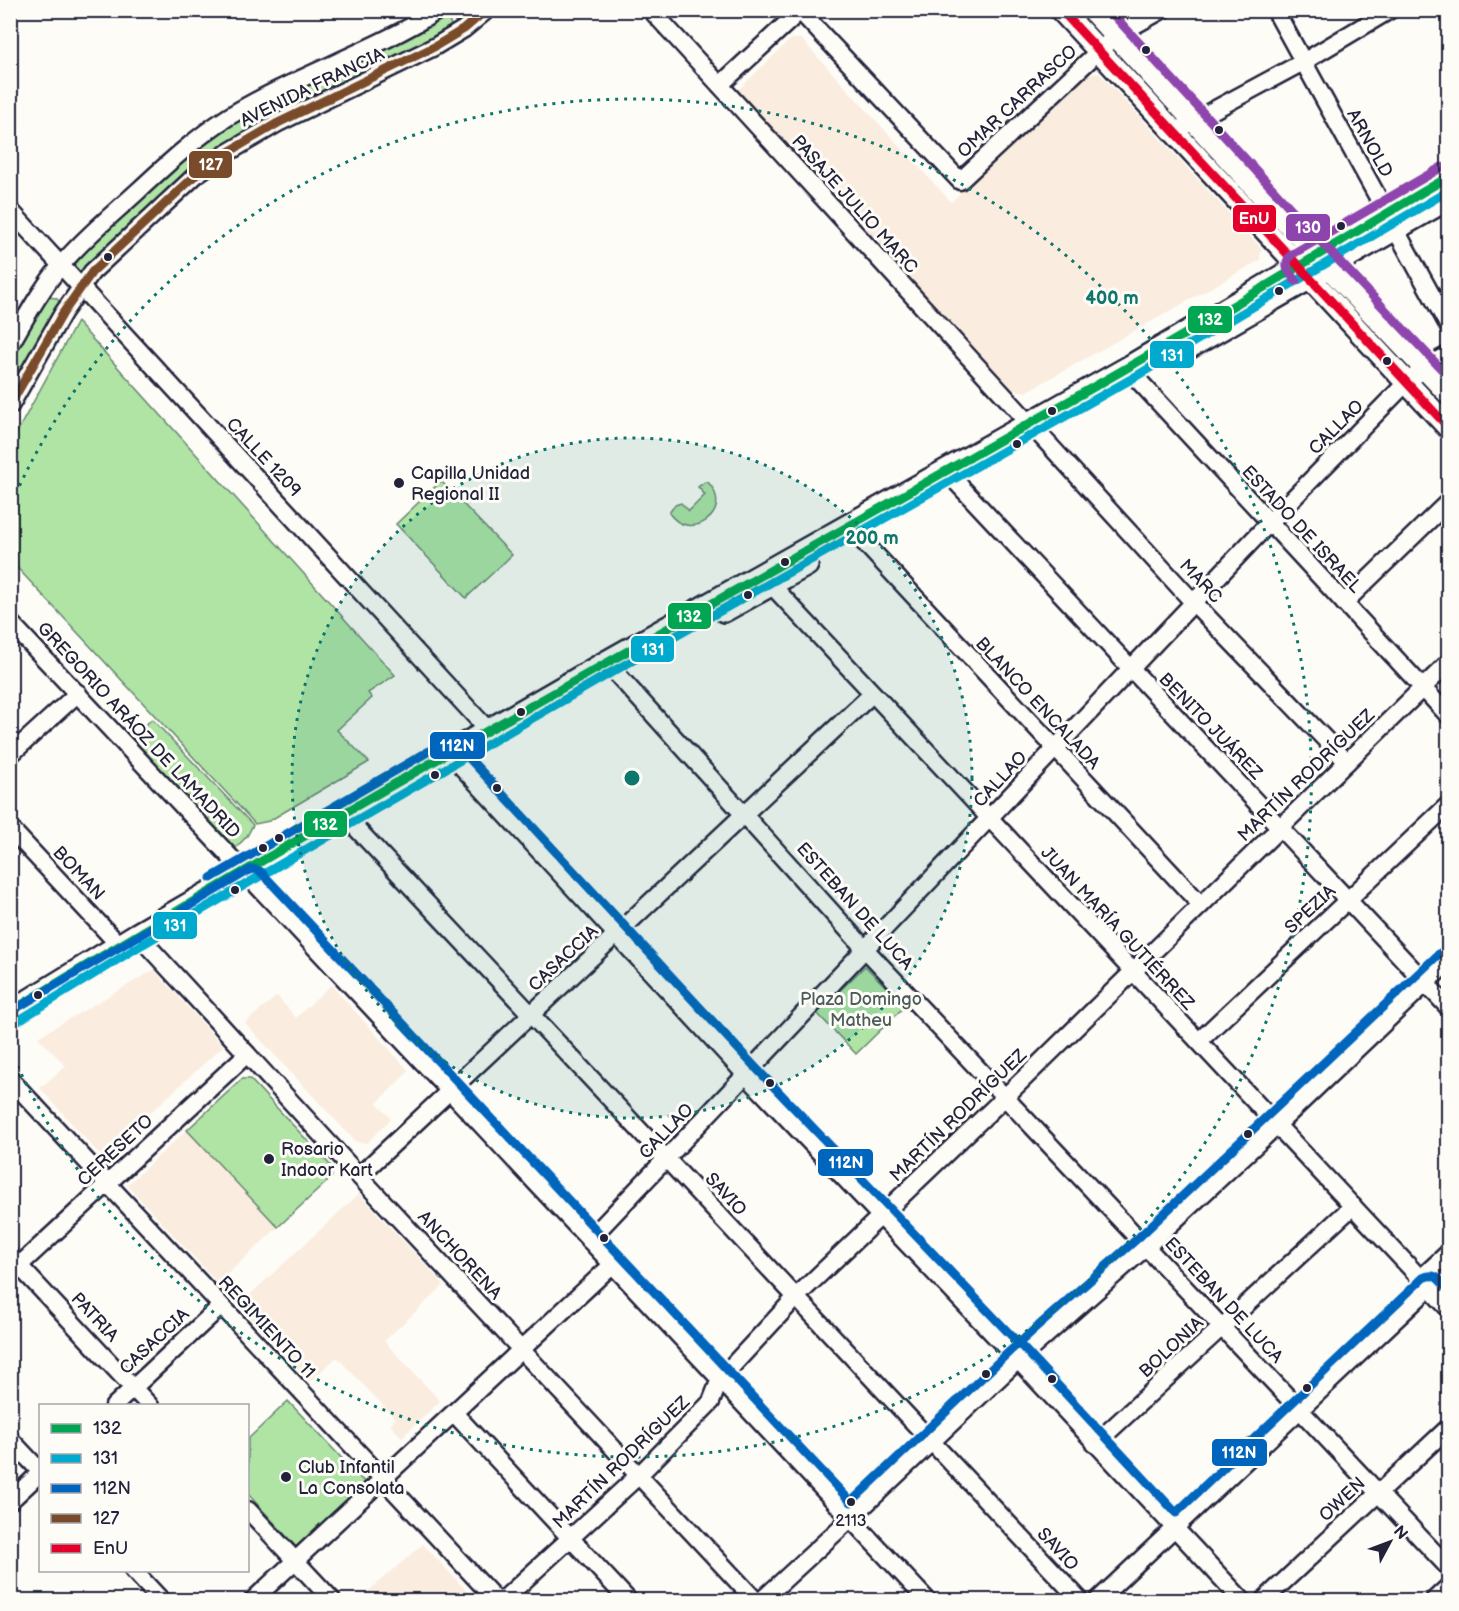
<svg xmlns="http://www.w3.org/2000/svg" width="1459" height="1611" font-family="'Balsamiq Sans',sans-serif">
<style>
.built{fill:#faecde}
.green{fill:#afe4a5;stroke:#688370;stroke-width:1.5}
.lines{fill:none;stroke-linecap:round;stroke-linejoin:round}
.minor-casing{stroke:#22223b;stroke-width:21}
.major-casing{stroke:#22223b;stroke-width:26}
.minor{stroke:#fdfcf7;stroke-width:16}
.major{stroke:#fdfcf7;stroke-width:21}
.bus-1-casing{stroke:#fdfcf7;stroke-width:14}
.bus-2-casing{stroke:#fdfcf7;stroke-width:14}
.bus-3-casing{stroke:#fdfcf7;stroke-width:14}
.bus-4-casing{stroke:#fdfcf7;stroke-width:14}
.bus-5-casing{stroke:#fdfcf7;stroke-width:14}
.bus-6-casing{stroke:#fdfcf7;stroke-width:14}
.bus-1{stroke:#00a651;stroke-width:9}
.bus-2{stroke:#00a9ce;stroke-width:9}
.bus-3{stroke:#0065bd;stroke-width:9}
.bus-4{stroke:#7a4b2a;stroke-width:9}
.bus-5{stroke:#e4002b;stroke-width:9}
.bus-6{stroke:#8e44ad;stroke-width:9}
.ring{fill:none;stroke:#0f766e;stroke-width:3;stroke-dasharray:3 6}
.bus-dot{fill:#22223b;stroke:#fdfcf7;stroke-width:2}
.labels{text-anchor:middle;stroke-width:6;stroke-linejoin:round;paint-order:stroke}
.bus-label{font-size:16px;fill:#22223b;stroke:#fdfcf7}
.street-label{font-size:18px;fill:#22223b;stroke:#fdfcf7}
.poi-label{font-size:18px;fill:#22223b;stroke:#fdfcf7;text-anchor:start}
.park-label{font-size:18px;fill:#4c5c5b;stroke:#fdfcf7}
.centre{fill:#0f766e;stroke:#fdfcf7;stroke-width:3}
.ring-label{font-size:18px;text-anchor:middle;font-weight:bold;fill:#0f766e;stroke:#fdfcf7;stroke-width:6;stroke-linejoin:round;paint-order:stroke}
.line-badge{stroke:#fdfcf7;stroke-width:2}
.badge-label{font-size:16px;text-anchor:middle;font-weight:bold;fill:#fff}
</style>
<rect width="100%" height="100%" fill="#fdfcf7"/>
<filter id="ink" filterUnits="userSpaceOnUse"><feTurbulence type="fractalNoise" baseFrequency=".0167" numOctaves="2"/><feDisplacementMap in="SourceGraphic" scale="12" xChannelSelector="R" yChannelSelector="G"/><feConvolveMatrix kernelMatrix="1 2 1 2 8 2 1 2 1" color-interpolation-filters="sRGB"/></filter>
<g filter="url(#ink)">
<!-- built -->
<g class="built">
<polygon points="791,39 801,39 951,202 1086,75 1099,73 1261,248 1260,260 1026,392 1008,389 734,94"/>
<polygon points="154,970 223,1046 102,1157 40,1088 66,1066 38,1037"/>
<polygon points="331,985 409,1071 377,1103 391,1119 367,1143 356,1142 245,1023 277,996 296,1018"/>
<polygon points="187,1130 278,1227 218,1283 127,1185"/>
<polygon points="359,1194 444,1285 384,1341 440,1401 402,1437 390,1425 396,1419 337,1357 310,1381 239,1305"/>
<polygon points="423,1544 475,1600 358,1600"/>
</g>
<!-- green -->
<g class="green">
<path d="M442,16c6,1 10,8 10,14l-183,92 -185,152h-5l-7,-9 2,-6 96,-89 55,-43 33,-19 135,-65z"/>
<polygon points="47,297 56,298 60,302 59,308 11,393 11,357 24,331"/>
<polygon points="77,322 395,675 368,693 372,698 337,730 369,762 269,821 255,824 248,816 11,561 11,443"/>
<polygon points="441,481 512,555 466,598 396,524"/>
<path d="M705,482h3c28,31 -19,61 -39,31l6,-8 6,-2 8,8 16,-16 -7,-8z"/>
<polygon points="152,719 253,825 247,836 236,848 229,847 128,741"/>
<polygon points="865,966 905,1006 856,1054 817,1013"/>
<polygon points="242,1079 250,1079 331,1166 332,1177 278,1227 187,1130"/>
<polygon points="288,1401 367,1485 298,1549 248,1494 248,1439"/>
</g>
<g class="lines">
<defs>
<g id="minor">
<polyline points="651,10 1194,603 1347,762"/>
<polyline points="799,10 960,181 1115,36 1162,10"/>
<polyline points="1275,10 1448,325"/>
<polyline points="720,85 801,10"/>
<polyline points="1184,126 1303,62 1390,10"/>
<polyline points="10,210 488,730"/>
<path d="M10,345c16,-28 31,-56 52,-81 22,-26 50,-49 75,-72 29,-27 58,-54 91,-75 67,-41 144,-65 211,-107"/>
<polyline points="1127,368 1448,715"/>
<polyline points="10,406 63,313 92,272 197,174 227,153 278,123 434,47 464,29 487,10"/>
<polyline points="946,471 1448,1007"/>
<polyline points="848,525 1201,905"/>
<polyline points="764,577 1448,1308"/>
<polyline points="1344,603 1448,502"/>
<polyline points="10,622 927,1600"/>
<polyline points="606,662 866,950 1448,1567"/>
<polyline points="449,753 746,1075 1018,1360 1242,1600"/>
<polyline points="10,755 78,693"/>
<polyline points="343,814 1080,1600"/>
<polyline points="10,828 119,945"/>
<polyline points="137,934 359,1176 755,1600"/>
<polyline points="1199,1041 1448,805"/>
<polyline points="10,1079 496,1600"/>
<polyline points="359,1176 872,694"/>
<polyline points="589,1240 1269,523 1407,382 1425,368 1448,355"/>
<polyline points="10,1256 150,1406"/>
<polyline points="10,1274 247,1054"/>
<polyline points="1421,1278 1448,1253"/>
<polyline points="114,1406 221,1306"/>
<polyline points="454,1413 628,1600"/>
<polyline points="10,1439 40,1471"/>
<polyline points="1095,1444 1353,1206"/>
<polyline points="10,1501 40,1473"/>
<polyline points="248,1510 332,1600"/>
<polyline points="133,1570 161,1600"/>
<polyline points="253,1600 613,1264"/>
<polyline points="503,1600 639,1475 711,1402 720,1379 796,1297 1005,1097 1448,663"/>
<polyline points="762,1600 850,1519 1018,1360 1146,1247 1276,1126 1448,962"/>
<polyline points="1098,1600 1430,1287"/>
<polyline points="1264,1600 1448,1428"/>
<polyline points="1434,1600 1448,1587"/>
</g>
<g id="major">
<polyline points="1061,10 1448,427"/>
<polyline points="1092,10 1316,254 1448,393"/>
<polyline points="1178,354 1448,199"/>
<polyline points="724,611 807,565"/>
<polyline points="10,1012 137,934 606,662 1127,368 1448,177"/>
</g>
</defs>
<!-- minor casing -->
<use href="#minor" class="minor-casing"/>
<!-- major casing -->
<use href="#major" class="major-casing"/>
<!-- minor -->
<use href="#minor" class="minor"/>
<!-- major -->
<use href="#major" class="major"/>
<defs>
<path id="bus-1" d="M10,1012c366,-225 743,-429 1115,-643 108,-62 215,-128 323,-192"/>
<polyline id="bus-2" points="16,1022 143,944 612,672 1133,378 1448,191"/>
<g id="bus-3">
<path d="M211,878l232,-135 7,-2 5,2 300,324 272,285 149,161 247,-235c12,-7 18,3 25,12"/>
<polyline points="10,1012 248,871 253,869 260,871 851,1502 1010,1351 1138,1238 1440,953"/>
</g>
<polyline id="bus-4" points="10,405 63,313 92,272 197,174 227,153 278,123 434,47 464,29 486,10"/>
<polyline id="bus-5" points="1061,10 1448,427"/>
<g id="bus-6">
<polyline points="1109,10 1325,246 1448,376"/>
<path d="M1296,281c-7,-8 -14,-16 -5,-26l151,-88"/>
</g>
</defs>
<!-- bus-1 casing -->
<use href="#bus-1" class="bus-1-casing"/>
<!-- bus-2 casing -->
<use href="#bus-2" class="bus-2-casing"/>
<!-- bus-3 casing -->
<use href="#bus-3" class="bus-3-casing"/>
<!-- bus-4 casing -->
<use href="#bus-4" class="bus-4-casing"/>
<!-- bus-5 casing -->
<use href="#bus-5" class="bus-5-casing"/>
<!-- bus-6 casing -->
<use href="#bus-6" class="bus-6-casing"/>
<!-- bus-1 -->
<use href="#bus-1" class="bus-1"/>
<!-- bus-2 -->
<use href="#bus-2" class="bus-2"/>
<!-- bus-3 -->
<use href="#bus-3" class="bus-3"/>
<!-- bus-4 -->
<use href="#bus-4" class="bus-4"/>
<!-- bus-5 -->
<use href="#bus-5" class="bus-5"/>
<!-- bus-6 -->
<use href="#bus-6" class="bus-6"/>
</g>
</g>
<!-- distance rings -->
<circle cx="632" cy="778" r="340" fill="#0f766e" fill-opacity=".12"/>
<g class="ring">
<circle cx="632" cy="778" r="340"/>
<path d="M12 502A679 679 0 1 1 12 1054"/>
</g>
<!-- markers -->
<g class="bus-dot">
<circle cx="1146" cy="50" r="5"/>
<circle cx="1219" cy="130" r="5"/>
<circle cx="1341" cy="226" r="5"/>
<circle cx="108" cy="257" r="5"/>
<circle cx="1279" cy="291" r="5"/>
<circle cx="1387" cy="361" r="5"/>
<circle cx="1052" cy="411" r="5"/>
<circle cx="1017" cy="444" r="5"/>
<circle cx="399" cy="483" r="6"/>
<circle cx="785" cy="562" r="5"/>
<circle cx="748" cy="595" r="5"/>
<circle cx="521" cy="712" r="5"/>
<circle cx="435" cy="775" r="5"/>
<circle cx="497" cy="788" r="5"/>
<circle cx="279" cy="838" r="5"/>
<circle cx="263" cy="848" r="5"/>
<circle cx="235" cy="890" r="5"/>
<circle cx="38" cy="995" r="5"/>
<circle cx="770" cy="1083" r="5"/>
<circle cx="1248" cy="1134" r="5"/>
<circle cx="269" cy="1159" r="6"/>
<circle cx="604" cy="1238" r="5"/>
<circle cx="986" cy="1374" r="5"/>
<circle cx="1052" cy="1379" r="5"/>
<circle cx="1307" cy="1388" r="5"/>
<circle cx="286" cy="1477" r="6"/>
<circle cx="851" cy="1502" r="5"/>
</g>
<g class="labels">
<!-- bus labels -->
<g class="bus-label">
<text x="851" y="1526">2113</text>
</g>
<!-- street labels -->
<g class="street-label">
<text transform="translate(312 87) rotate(-26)" y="6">AVENIDA FRANCIA</text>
<text transform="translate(1017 101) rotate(-43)" y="6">OMAR CARRASCO</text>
<text transform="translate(1370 143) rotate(61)" y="6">ARNOLD</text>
<text transform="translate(855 204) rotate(48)" y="6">PASAJE JULIO MARC</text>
<text transform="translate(1336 427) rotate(-45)" y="6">CALLAO</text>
<text transform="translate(264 457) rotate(47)" y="6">CALLE 1209</text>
<text transform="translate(1302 529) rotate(47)" y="6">ESTADO DE ISRAEL</text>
<text transform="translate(1201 581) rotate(47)" y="6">MARC</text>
<text transform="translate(1038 703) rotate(47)" y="6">BLANCO ENCALADA</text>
<text transform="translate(1211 726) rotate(46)" y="6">BENITO JUÁREZ</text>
<text transform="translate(139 730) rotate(47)" y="6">GREGORIO ARÁOZ DE LAMADRID</text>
<text transform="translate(1306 775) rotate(-44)" y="6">MARTÍN RODRÍGUEZ</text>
<text transform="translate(1000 779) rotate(-47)" y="6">CALLAO</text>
<text transform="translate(79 873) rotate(47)" y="6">BOMAN</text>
<text transform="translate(855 906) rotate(48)" y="6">ESTEBAN DE LUCA</text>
<text transform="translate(1310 909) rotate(-43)" y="6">SPEZIA</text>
<text transform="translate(1118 928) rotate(47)" y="6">JUAN MARÍA GUTIÉRREZ</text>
<text transform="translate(563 958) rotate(-43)" y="6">CASACCIA</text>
<text transform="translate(958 1115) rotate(-44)" y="6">MARTÍN RODRÍGUEZ</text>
<text transform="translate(666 1131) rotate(-46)" y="6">CALLAO</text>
<text transform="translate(115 1150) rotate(-43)" y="6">CERESETO</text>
<text transform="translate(726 1194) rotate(47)" y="6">SAVIO</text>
<text transform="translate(460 1255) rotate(47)" y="6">ANCHORENA</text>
<text transform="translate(1224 1300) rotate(47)" y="6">ESTEBAN DE LUCA</text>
<text transform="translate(95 1317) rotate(47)" y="6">PATRIA</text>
<text transform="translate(267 1327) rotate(47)" y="6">REGIMIENTO 11</text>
<text transform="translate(154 1341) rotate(-43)" y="6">CASACCIA</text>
<text transform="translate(1171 1347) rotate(-43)" y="6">BOLONIA</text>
<text transform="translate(621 1462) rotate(-44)" y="6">MARTÍN RODRÍGUEZ</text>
<text transform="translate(1342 1499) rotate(-43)" y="6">OWEN</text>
<text transform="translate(1058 1549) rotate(47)" y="6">SAVIO</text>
</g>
<!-- poi labels -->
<g class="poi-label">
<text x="411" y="479">Capilla Unidad<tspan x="411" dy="21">Regional II</tspan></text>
<text x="281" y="1155">Rosario<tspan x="281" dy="21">Indoor Kart</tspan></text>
<text x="298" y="1473">Club Infantil<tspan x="298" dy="21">La Consolata</tspan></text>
</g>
<!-- park labels -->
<g class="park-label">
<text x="861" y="1005">Plaza Domingo<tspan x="861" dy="21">Matheu</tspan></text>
</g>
</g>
<circle cx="632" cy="778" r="9" class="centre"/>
<g class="ring-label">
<text x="1112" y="304">400 m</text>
<text x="872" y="544">200 m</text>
</g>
<g class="line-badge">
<rect x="188" y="150" width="45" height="29" rx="6" fill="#7a4b2a"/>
<rect x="1232" y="204" width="45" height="29" rx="6" fill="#e4002b"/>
<rect x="1285" y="213" width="46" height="29" rx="6" fill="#8e44ad"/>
<rect x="1187" y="305" width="46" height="29" rx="6" fill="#00a651"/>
<rect x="1149" y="340" width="46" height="29" rx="6" fill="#00a9ce"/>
<rect x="667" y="602" width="45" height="28" rx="6" fill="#00a651"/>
<rect x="630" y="635" width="45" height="28" rx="6" fill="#00a9ce"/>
<rect x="429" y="731" width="57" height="29" rx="6" fill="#0065bd"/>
<rect x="303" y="810" width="45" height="28" rx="6" fill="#00a651"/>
<rect x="152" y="911" width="46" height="29" rx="6" fill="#00a9ce"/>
<rect x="817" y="1148" width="57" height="29" rx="6" fill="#0065bd"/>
<rect x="1211" y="1438" width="57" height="29" rx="6" fill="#0065bd"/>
</g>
<g class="badge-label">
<text x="211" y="170">127</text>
<text x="1254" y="224">EnU</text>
<text x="1308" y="233">130</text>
<text x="1210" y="325">132</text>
<text x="1172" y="361">131</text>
<text x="689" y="622">132</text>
<text x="653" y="655">131</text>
<text x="457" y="751">112N</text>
<text x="325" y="830">132</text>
<text x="175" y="931">131</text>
<text x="846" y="1168">112N</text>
<text x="1239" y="1458">112N</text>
</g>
<!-- margin -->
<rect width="1459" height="1611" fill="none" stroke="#fdfcf7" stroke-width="36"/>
<rect x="18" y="18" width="1423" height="1575" fill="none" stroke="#22223b" stroke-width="2" filter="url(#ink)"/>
<!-- legend -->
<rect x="39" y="1404" width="210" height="168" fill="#fdfcf7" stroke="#a5a5ac" stroke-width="1.5"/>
<rect x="51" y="1424" width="30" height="9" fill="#00a651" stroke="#a5a5ac" stroke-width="1.5"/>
<text x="93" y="1434" font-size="18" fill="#22223b">132</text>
<rect x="51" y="1454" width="30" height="9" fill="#00a9ce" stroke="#a5a5ac" stroke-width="1.5"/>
<text x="93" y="1464" font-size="18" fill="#22223b">131</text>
<rect x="51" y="1484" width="30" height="9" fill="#0065bd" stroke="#a5a5ac" stroke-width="1.5"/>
<text x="93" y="1494" font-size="18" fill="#22223b">112N</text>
<rect x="51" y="1514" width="30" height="9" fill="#7a4b2a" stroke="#a5a5ac" stroke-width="1.5"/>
<text x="93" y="1524" font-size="18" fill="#22223b">127</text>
<rect x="51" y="1544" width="30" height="9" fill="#e4002b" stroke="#a5a5ac" stroke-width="1.5"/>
<text x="93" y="1554" font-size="18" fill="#22223b">EnU</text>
<!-- north arrow -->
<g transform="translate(1390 1542) rotate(49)" stroke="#fdfcf7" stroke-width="4.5" paint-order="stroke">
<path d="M0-4.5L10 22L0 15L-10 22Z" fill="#22223b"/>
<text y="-9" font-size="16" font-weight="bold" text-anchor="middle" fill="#22223b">N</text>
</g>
</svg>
